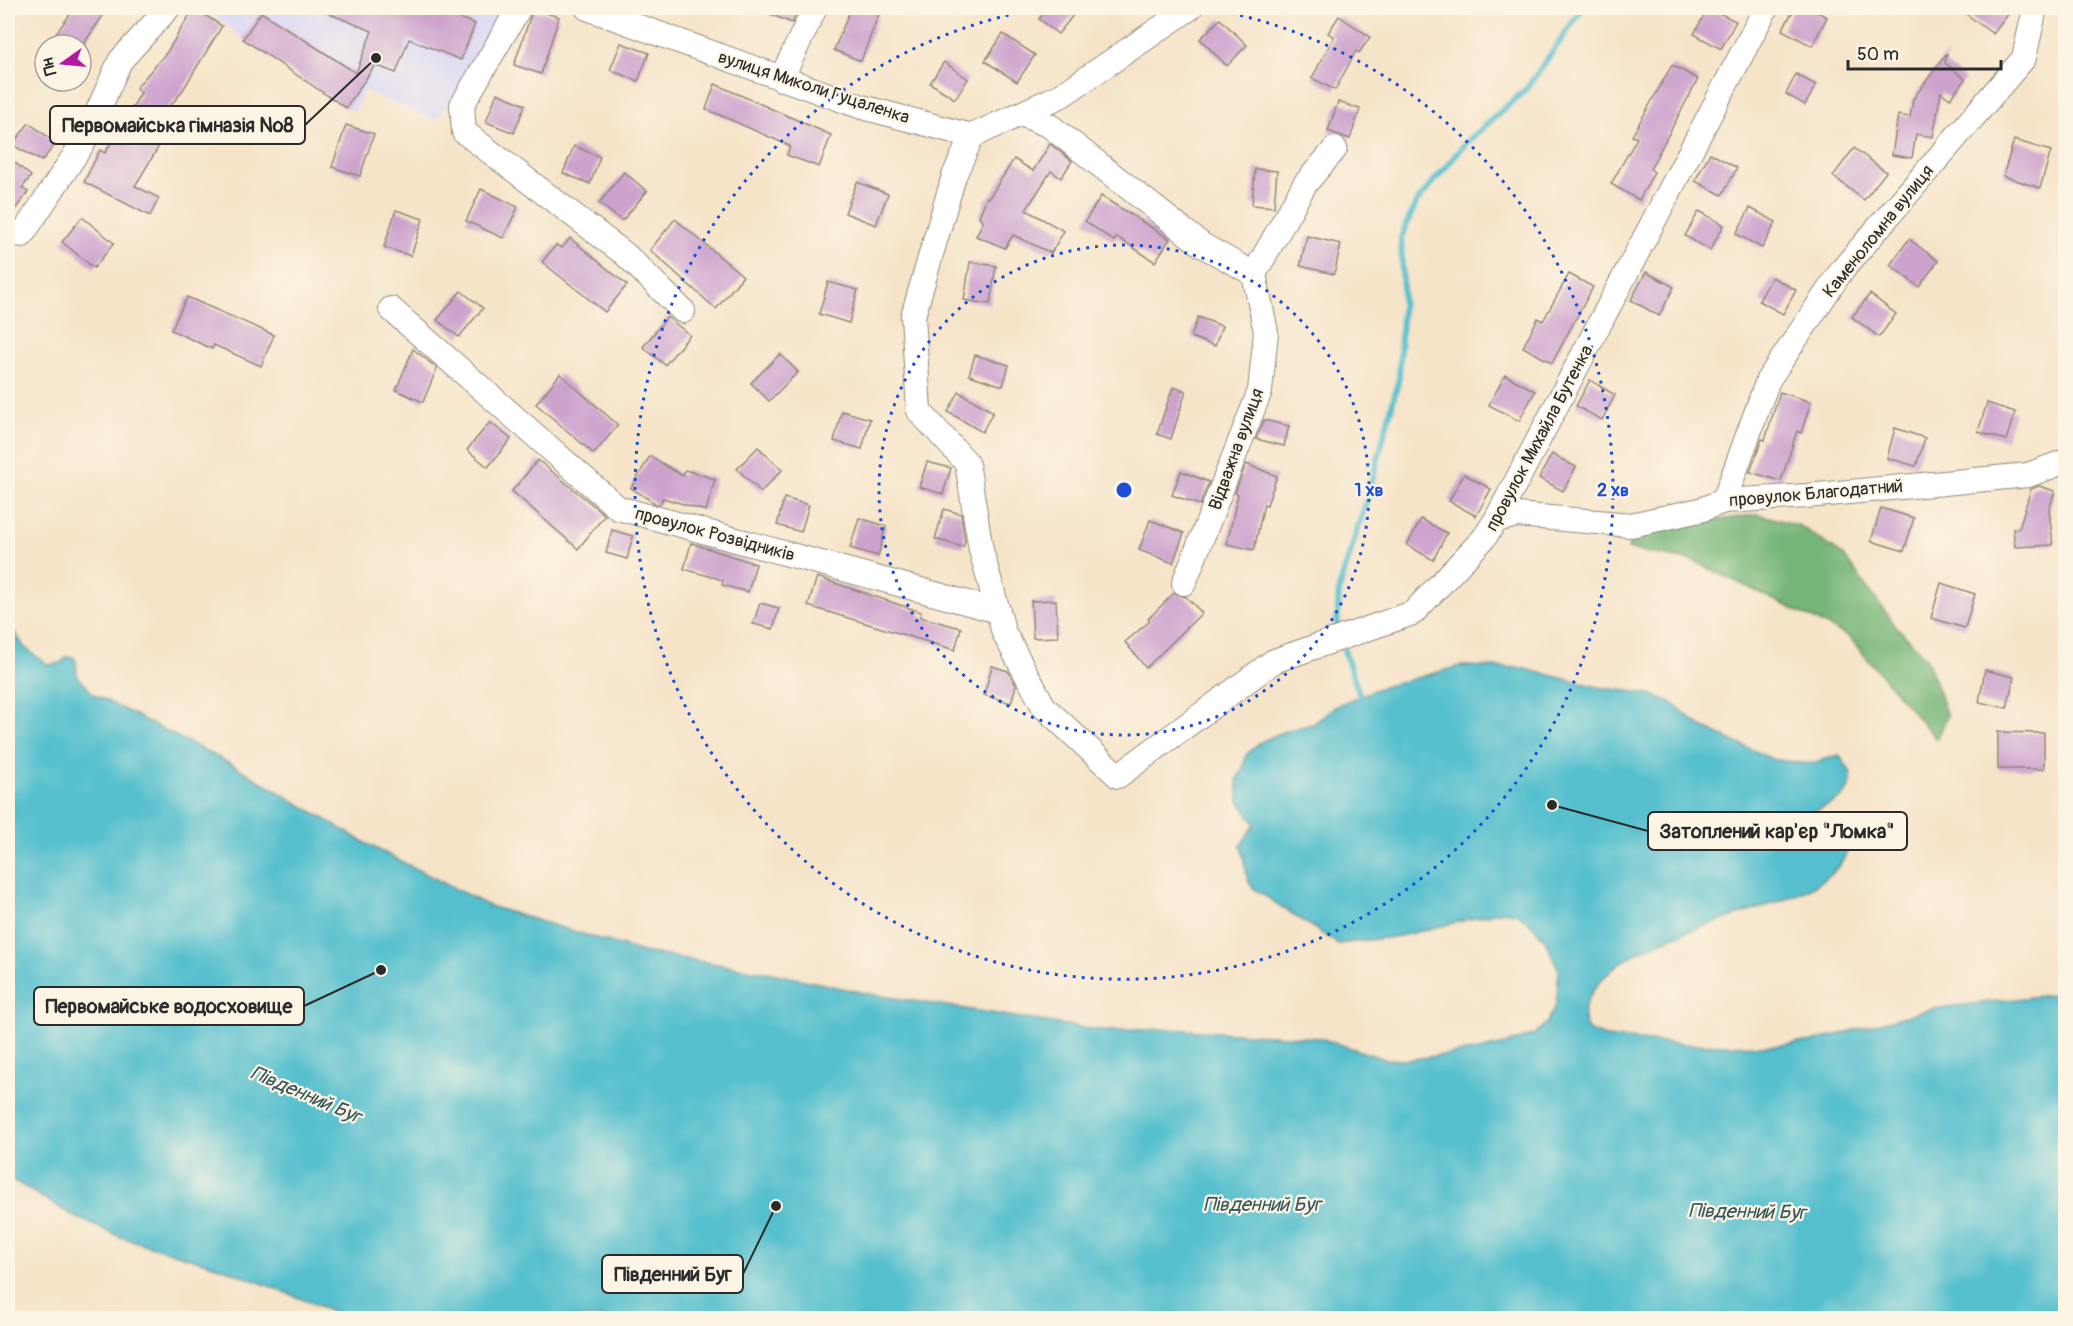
<svg xmlns="http://www.w3.org/2000/svg" width="2073" height="1326" font-family="Pangolin,sans-serif">
<style>
.built{fill:#d9d6f7}
.forest{fill:#74b577;stroke:#507051;stroke-width:1.5}
.water{fill:#54bfce;stroke:#40757c;stroke-width:1.5}
.lines{fill:none;stroke-linecap:round;stroke-linejoin:round}
.stream{stroke:#54bfce;stroke-width:6}
.building{fill:#cda3ce}
.minor-casing{stroke:#90887a;stroke-width:26}
.minor{stroke:#fff;stroke-width:24}
.ring{fill:none;stroke:#1d4ed8;stroke-width:3;stroke-dasharray:3 6}
.labels{text-anchor:middle;stroke-width:4.5;stroke-linejoin:round;paint-order:stroke}
.street-label{font-size:18px;fill:#2b2b2b;stroke:#fcf5e5}
.water-label{font-size:20px;font-style:italic;fill:#37575c;stroke:#fcf5e5}
.centre{fill:#1d4ed8;stroke:#fcf5e5;stroke-width:3}
.ring-label{font-size:18px;text-anchor:middle;font-weight:bold;fill:#1d4ed8;stroke:#fcf5e5;stroke-width:4.5;stroke-linejoin:round;paint-order:stroke}
.leader{fill:none;stroke:#2b2b2b;stroke-width:2}
.callout-dot{fill:#2b2b2b;stroke:#fcf5e5;stroke-width:2}
.callout{fill:#fcf5e5;stroke:#2b2b2b;stroke-width:2}
.callout-label{font-size:20px;text-anchor:middle;font-weight:bold;fill:#2b2b2b}
</style>
<rect width="100%" height="100%" fill="#fcf5e5"/>
<filter id="ink" filterUnits="userSpaceOnUse"><feTurbulence type="fractalNoise" baseFrequency=".0167" numOctaves="2"/><feDisplacementMap in="SourceGraphic" scale="12" xChannelSelector="R" yChannelSelector="G"/><feConvolveMatrix kernelMatrix="1 2 1 2 8 2 1 2 1" color-interpolation-filters="sRGB"/></filter>
<filter id="wash" filterUnits="userSpaceOnUse"><feTurbulence type="fractalNoise" baseFrequency=".008" numOctaves="4" result="noise"/><feDisplacementMap in="SourceGraphic" scale="24" xChannelSelector="R" yChannelSelector="G"/><feGaussianBlur stdDeviation="1.35" result="paint"/><feColorMatrix in="noise" values="0 0 0 0 0 0 0 0 0 0 0 0 0 0 0 0 0 1.4 0 .05"/><feComposite in="paint" operator="in"/></filter>
<g filter="url(#wash)">
<rect width="100%" height="100%" fill="#f6e4c9"/>
<!-- built -->
<polygon class="built" points="208,8 505,8 470,77 435,120 364,90 355,111 346,108 243,39"/>
<!-- forest -->
<polygon class="forest" points="1758,514 1800,526 1843,555 1894,624 1927,659 1947,716 1937,740 1848,636 1694,561 1628,549 1632,534"/>
<!-- water -->
<path class="water" d="M8,622l16,25 24,18 13,-2 5,-6h7l3,4 1,14 16,19 140,71 134,79 122,62 154,46 128,21 99,21 221,35 21,2 54,-2 154,9 65,21 20,1 69,-9 39,-9 22,-8 12,-12 9,-17 3,-35 -15,-32 -16,-17 -12,-8 -13,-2 -103,25 -62,8 -85,-56 -5,-7 -7,-36 14,-21 -16,-23 -2,-22 6,-10 3,-14 15,-13 21,-10 31,-8 25,-19 41,-17 82,-22 60,2 77,19 52,7 21,8 29,24 72,33 37,5 30,-9 12,18c2,32 -33,34 -55,44l-2,12 5,5 43,8 6,6c-18,72 -213,65 -258,148 -7,13 -9,22 -2,34l17,7 79,7 89,2 42,-5 116,-32 134,-16v325h-1715l-127,-50 -102,-31 -46,-20 -67,-40z"/>
<g class="lines">
<!-- stream -->
<g class="stream">
<polyline points="1337,631 1339,589 1370,489 1399,378 1403,291 1401,237 1416,203 1465,144 1527,88 1583,8"/>
<polyline points="1342,644 1362,702"/>
</g>
</g>
<g id="blocks">
<!-- building -->
<g class="building">
<polygon points="75,8 108,8 81,48 81,45 71,45 56,33"/>
<polygon points="194,8 222,26 181,93 159,119 171,126 135,186 159,198 150,216 84,182 100,150 105,153 141,93 136,88 167,52"/>
<polygon points="315,8 432,8 475,24 461,60 409,39 396,73 375,65 346,108 243,39 261,12 356,73 372,31"/>
<polygon points="755,8 799,8 792,23"/>
<polygon points="851,8 881,8 861,61 834,50"/>
<polygon points="1048,8 1079,8 1058,34 1039,19"/>
<polygon points="1708,8 1736,21 1721,49 1694,34"/>
<polygon points="1795,8 1810,8 1827,17 1812,46 1782,30"/>
<polygon points="1958,8 2013,8 1993,34"/>
<polygon points="533,9 559,17 541,74 514,65"/>
<polygon points="1339,16 1370,37 1359,53 1356,51 1335,90 1312,78 1334,37 1328,33"/>
<polygon points="1220,19 1247,45 1227,66 1200,39"/>
<polygon points="1003,34 1035,55 1017,82 985,61"/>
<polygon points="621,43 649,53 638,81 610,70"/>
<polygon points="1947,53 1945,63 1965,79 1950,99 1941,92 1933,137 1916,134 1912,158 1892,155 1898,115 1910,117 1913,99"/>
<polygon points="944,62 968,79 955,99 930,83"/>
<polygon points="1672,65 1698,79 1650,169 1654,172 1639,200 1611,184 1637,138 1632,136"/>
<polygon points="1796,74 1816,85 1805,105 1786,94"/>
<polygon points="715,84 831,135 819,167 787,155 790,146 706,109"/>
<polygon points="497,93 525,105 514,133 486,122"/>
<polygon points="1338,102 1360,109 1350,139 1328,131"/>
<polygon points="29,123 56,143 42,161 12,145"/>
<polygon points="346,125 374,134 360,176 332,167"/>
<polygon points="2014,140 2051,151 2040,188 2003,176"/>
<polygon points="1050,144 1072,161 1061,178 1051,171 1026,210 1064,231 1051,253 1013,235 1005,248 976,236 983,222 979,216 987,197 989,198 1014,159 1033,171"/>
<polygon points="574,146 600,157 590,184 563,173"/>
<polygon points="1854,148 1886,172 1864,200 1833,176"/>
<polygon points="1710,153 1737,168 1722,195 1695,181"/>
<polygon points="8,157 31,176 22,188 28,192 8,219"/>
<polygon points="1255,169 1277,171 1274,207 1252,205"/>
<polygon points="624,172 647,191 622,221 599,203"/>
<polygon points="857,182 888,194 876,225 845,213"/>
<polygon points="481,189 518,207 503,238 466,221"/>
<polygon points="1101,196 1170,239 1155,262 1117,237 1114,241 1085,221"/>
<polygon points="1750,208 1776,222 1762,248 1736,234"/>
<polygon points="396,210 423,219 411,256 384,247"/>
<polygon points="1699,211 1724,225 1710,250 1685,236"/>
<polygon points="82,217 114,243 94,268 62,242"/>
<polygon points="675,219 743,276 716,309 650,250"/>
<polygon points="1307,236 1341,244 1334,274 1300,266"/>
<polygon points="570,238 627,285 605,312 542,262 556,245 562,248"/>
<polygon points="1909,239 1938,261 1919,287 1890,265"/>
<polygon points="970,262 996,266 990,304 964,300"/>
<polygon points="1646,272 1674,287 1659,316 1631,300"/>
<polygon points="1569,274 1593,287 1552,363 1523,347 1538,318 1543,321"/>
<polygon points="1772,277 1796,290 1783,314 1759,301"/>
<polygon points="828,282 858,290 849,323 819,314"/>
<polygon points="461,291 483,308 459,337 437,320"/>
<polygon points="1870,294 1896,314 1879,337 1852,317"/>
<polygon points="187,297 274,335 261,366 214,345 212,349 171,330"/>
<polygon points="667,317 690,335 665,365 643,347"/>
<polygon points="1198,317 1222,326 1215,346 1191,337"/>
<polygon points="413,349 437,368 423,402 396,390"/>
<polygon points="780,354 798,372 769,401 751,383"/>
<polygon points="975,355 1009,365 1003,386 969,375"/>
<polygon points="560,374 618,425 594,454 536,404"/>
<polygon points="1505,375 1535,391 1519,421 1489,405"/>
<polygon points="1590,380 1615,395 1602,420 1576,406"/>
<polygon points="1173,387 1186,391 1171,439 1157,434"/>
<polygon points="959,392 993,412 982,432 948,412"/>
<polygon points="1780,392 1811,402 1801,433 1797,431 1781,481 1750,472 1762,439 1765,440"/>
<polygon points="1987,403 2015,412 2006,440 1978,432"/>
<polygon points="842,411 870,419 862,449 834,441"/>
<polygon points="1264,420 1289,426 1284,446 1256,439"/>
<polygon points="490,422 511,439 488,467 467,450"/>
<polygon points="1895,428 1925,438 1916,466 1887,458"/>
<polygon points="758,447 782,470 761,492 737,469"/>
<polygon points="1552,454 1576,467 1563,491 1539,478"/>
<polygon points="650,456 683,476 685,470 715,479 706,511 663,498 660,504 656,504 631,488"/>
<polygon points="538,460 605,515 578,549 512,491"/>
<polygon points="927,462 951,468 943,494 919,487"/>
<polygon points="1246,464 1277,476 1267,505 1264,504 1254,550 1227,544 1238,494 1235,493"/>
<polygon points="1181,471 1209,482 1200,505 1172,495"/>
<polygon points="1464,474 1491,489 1476,516 1449,501"/>
<polygon points="2039,486 2055,491 2049,510 2053,545 2015,547 2013,529 2019,528 2031,489"/>
<polygon points="784,498 809,505 801,532 777,525"/>
<polygon points="1881,508 1914,518 1904,551 1871,541"/>
<polygon points="944,509 961,514 965,541 963,547 935,539"/>
<polygon points="859,518 886,526 878,556 850,548"/>
<polygon points="1421,519 1447,533 1433,560 1407,545"/>
<polygon points="1150,520 1184,533 1173,563 1139,550"/>
<polygon points="612,530 633,536 627,559 606,553"/>
<polygon points="691,543 756,564 748,592 722,585 723,580 684,569"/>
<polygon points="817,577 921,612 920,617 961,628 955,650 808,606"/>
<polygon points="1941,583 1975,594 1965,628 1931,618"/>
<polygon points="1174,593 1186,597 1202,613 1146,668 1125,642 1150,621 1148,619"/>
<polygon points="1056,600 1058,637 1033,638 1031,601"/>
<polygon points="760,603 779,608 773,629 753,624"/>
<polygon points="992,666 1008,671 1016,685 1011,703 984,695"/>
<polygon points="1985,670 2014,677 2007,708 1979,702"/>
<polygon points="1998,732 2044,733 2044,769 1998,769"/>
</g>
</g>
</g>
<g filter="url(#ink)">
<use href="#blocks" fill-opacity="0" stroke="#90887a" stroke-width="1.5"/>
<g class="lines">
<defs>
<g id="minor">
<polyline points="519,8 462,105 464,132 626,255 683,311"/>
<polyline points="587,8 862,107 972,136 1062,95 1190,8"/>
<polyline points="781,79 815,8"/>
<polyline points="1021,114 1050,126 1202,245 1254,274 1266,332 1260,391 1184,583"/>
<polyline points="972,136 954,176 913,316 919,411 967,463 981,550 1004,633 1044,707 1118,776 1274,661 1413,613 1484,538 1496,520 1766,8"/>
<polyline points="22,235 85,140 120,61 168,8"/>
<polyline points="1254,274 1305,184 1335,149"/>
<polyline points="391,309 618,508 998,611"/>
<polyline points="1724,501 1768,380 1842,270 2024,58 2035,8"/>
<polyline points="1496,520 1517,515 1631,525 1700,510 1724,501 1807,496 2028,475 2066,461"/>
</g>
</defs>
<!-- minor casing -->
<use href="#minor" class="minor-casing"/>
<!-- minor -->
<use href="#minor" class="minor"/>
</g>
</g>
<!-- distance rings -->
<g class="ring">
<circle cx="1124" cy="490" r="245"/>
<path d="M1205 8A489 489 0 1 1 1043 8"/>
</g>
<g class="labels">
<!-- street labels -->
<g class="street-label">
<text transform="translate(814 87) rotate(18)" y="6">вулиця Миколи Гуцаленка</text>
<text transform="translate(1878 231) rotate(-51)" y="6">Каменоломна вулиця</text>
<text transform="translate(1539 438) rotate(-62)" y="6">провулок Михайла Бутенка</text>
<text transform="translate(1236 449) rotate(-70)" y="6">Відважна вулиця</text>
<text transform="translate(1816 493) rotate(-5)" y="6">провулок Благодатний</text>
<text transform="translate(715 534) rotate(15)" y="6">провулок Розвідників</text>
</g>
<!-- water labels -->
<g class="water-label">
<text transform="translate(306 1094) rotate(23)" y="7">Південний Буг</text>
<text x="1262" y="1211">Південний Буг</text>
<text transform="translate(1747 1211) rotate(1)" y="7">Південний Буг</text>
</g>
</g>
<circle cx="1124" cy="490" r="9" class="centre"/>
<g class="ring-label">
<text x="1369" y="496">1 хв</text>
<text x="1613" y="496">2 хв</text>
</g>
<!-- callouts -->
<path class="leader" d="M376 58L305 125M1552 805L1648 831M381 970L304 1006M776 1206L743 1274"/>
<g class="callout-dot">
<circle cx="376" cy="58" r="6"/>
<circle cx="1552" cy="805" r="6"/>
<circle cx="381" cy="970" r="6"/>
<circle cx="776" cy="1206" r="6"/>
</g>
<g class="callout">
<rect x="50" y="106" width="255" height="38" rx="6"/>
<rect x="1648" y="812" width="259" height="38" rx="6"/>
<rect x="34" y="987" width="270" height="38" rx="6"/>
<rect x="602" y="1255" width="141" height="38" rx="6"/>
</g>
<g class="callout-label">
<text x="178" y="132">Первомайська гімназія №8</text>
<text x="1777" y="838">Затоплений кар'єр "Ломка"</text>
<text x="169" y="1013">Первомайське водосховище</text>
<text x="673" y="1281">Південний Буг</text>
</g>
<!-- margin -->
<rect width="2073" height="1326" fill="none" stroke="#fcf5e5" stroke-width="30"/>
<!-- north arrow -->
<g transform="translate(63 63) rotate(255)"><circle r="28" fill="#fcf5e5" stroke="#a8a49b" stroke-width="1.5"/>
<path d="M0-4.5L10 22L0 15L-10 22Z" fill="#b5179e"/>
<text y="-9" font-size="16" font-weight="bold" text-anchor="middle" fill="#2b2b2b">Пн</text>
</g>
<!-- scale -->
<path d="M1848 60v9h153v-9" fill="none" stroke="#2b2b2b" stroke-width="3"/>
<text x="1857" y="60" font-size="18" fill="#2b2b2b" stroke="#fcf5e5" stroke-width="4.5" paint-order="stroke">50 m</text>
</svg>
